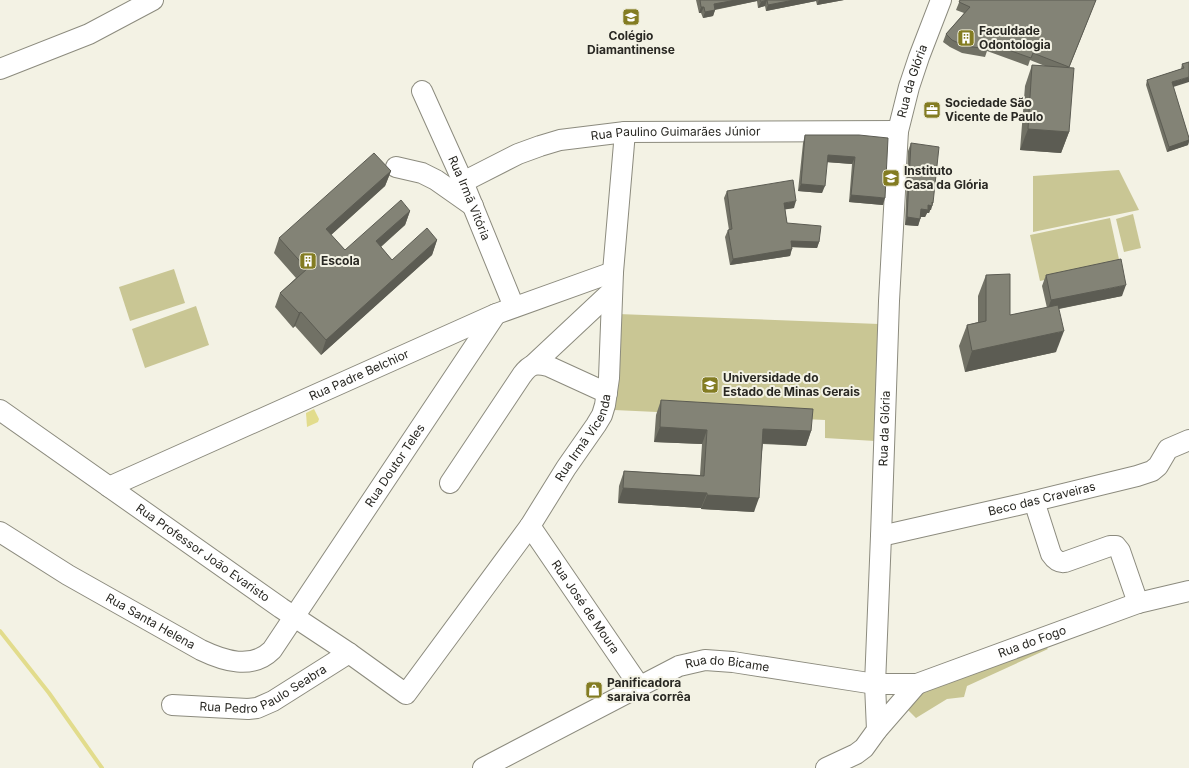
<svg xmlns="http://www.w3.org/2000/svg" width="1189" height="768" font-family="Inter,sans-serif">
<style>
.green{fill:#c9c694}
.water{fill:#e2dc8c}
.lines{fill:none;stroke-linecap:round;stroke-linejoin:round}
.stream{stroke:#e2dc8c;stroke-width:4}
.minor-casing{stroke:#8c8b7e;stroke-width:22}
.minor{stroke:#fff;stroke-width:20}
.wall{fill:#717165}
.shaded-wall{fill:#5c5c53}
.building{fill:#838376;stroke:#5c5c53}
.labels{text-anchor:middle;stroke-width:4;stroke-linejoin:round;paint-order:stroke}
.poi-label{font-size:12px;font-weight:bold;fill:#292823;stroke:#f3f2e4;text-anchor:start}
.street-label{font-size:12px;fill:#292823;stroke:#f3f2e4}
</style>
<rect width="100%" height="100%" fill="#f3f2e4"/>
<!-- green -->
<g class="green">
<polygon points="1119,170 1139,210 1033,232 1033,176"/>
<polygon points="1133,214 1141,248 1124,252 1116,219"/>
<polygon points="1110,218 1120,264 1040,281 1030,235"/>
<polygon points="174,269 185,303 130,321 119,287"/>
<polygon points="196,306 209,345 145,368 132,329"/>
<polygon points="618,314 879,324 875,441 825,438 825,420 614,410"/>
<polygon points="1042,643 1048,649 967,686 964,697 947,699 916,718 907,709 911,697"/>
</g>
<!-- water -->
<polygon class="water" points="314,409 319,419 318,422 307,427 306,413"/>
<g class="lines">
<!-- stream -->
<polyline class="stream" points="0,631 49,693 102,768"/>
<defs>
<g id="minor">
<polyline points="0,69 89,34 153,0"/>
<path id="s1" d="M422,91l41,91 51,125"/>
<path id="s2" d="M896,166l2,-35 11,-44 10,-30 22,-57"/>
<polyline points="396,167 422,173 436,180 473,206"/>
<path id="s3" d="M463,182l55,-28 22,-8 20,-6 65,-8 273,-1"/>
<polyline points="534,364 612,291"/>
<path id="s4" d="M0,410l281,198 68,45 57,41 124,-168 36,-58 30,-43 6,-10 3,-10 4,-27 4,-106 12,-140"/>
<path d="M450,483l72,-108c8,-11 13,-12 26,-9l59,27"/>
<path id="s5" d="M109,487l387,-173 117,-42"/>
<path d="M1034,501l17,53c4,6 8,9 14,8l45,-16h6l4,5 18,52"/>
<path id="s6" d="M530,526l110,161"/>
<path id="s7" d="M0,532l68,43 133,75c23,11 51,20 71,0l224,-336"/>
<path id="s8" d="M881,536l137,-31 119,-29 15,-5 6,-5 10,-17 21,-9"/>
<path id="s9" d="M172,705l76,4 9,-1 16,-7 76,-48"/>
<polyline points="877,730 917,684"/>
<path id="s10" d="M483,768l196,-102 26,-6 28,2 142,22h42l221,-81 51,-12"/>
<path id="s11" d="M826,768l30,-14 8,-6 13,-18 -2,-46 6,-148 8,-235 7,-128"/>
</g>
</defs>
<!-- minor casing -->
<use href="#minor" class="minor-casing"/>
<!-- minor -->
<use href="#minor" class="minor"/>
</g>
<!-- wall -->
<g class="wall">
<polygon points="696,0 844,0 817,5 816,1 766,11 765,6 758,8 757,1 715,10 713,16 703,18 701,13 699,13"/>
<polygon points="960,0 1096,0 1069,68 1069,132 1061,153 1020,150 1025,86 1032,65 1045,66 1030,60 1028,66 987,51 985,57 962,53 950,47 943,42 946,34 964,13 956,10"/>
<polygon points="1189,62 1173,87 1189,138 1189,142 1188,145 1167,152 1146,85 1147,80 1181,69 1182,64"/>
<polygon points="805,135 859,135 883,205 849,202 852,164 827,162 822,193 798,191 803,143"/>
<polygon points="911,143 933,203 929,213 927,213 925,217 921,217 918,226 905,225 908,151"/>
<polygon points="391,171 385,186 331,235 345,250 410,211 405,225 381,247 392,260 437,240 432,255 321,355 295,326 293,328 275,307 280,293 296,278 274,253 279,238"/>
<polygon points="727,191 794,208 785,209 787,223 819,242 817,248 792,247 790,256 730,265 725,237 728,230 729,230 724,198"/>
<polygon points="986,275 1010,315 1047,308 1042,286 1046,275 1122,296 1059,309 1056,352 965,372 959,346 967,325 978,322 978,296"/>
<polygon points="661,400 811,431 806,446 763,444 754,512 701,509 701,508 618,503 619,486 624,471 700,475 702,444 654,442 656,415"/>
</g>
<!-- shaded-wall -->
<g class="shaded-wall">
<polygon points="736,0 758,0 757,1 712,10 714,4"/>
<polygon points="767,0 765,6 758,8 761,2"/>
<polygon points="794,0 817,0 816,1 766,11 768,5"/>
<polygon points="819,0 844,0 817,5"/>
<polygon points="701,7 704,7 701,13 699,13"/>
<polygon points="715,10 713,16 703,18 705,12"/>
<polygon points="1189,77 1189,82 1170,88 1172,82"/>
<polygon points="1028,129 1069,132 1061,153 1020,150"/>
<polygon points="1189,140 1188,145 1167,152 1169,147"/>
<polygon points="828,155 855,157 852,164 825,162"/>
<polygon points="391,171 385,186 321,244 326,229"/>
<polygon points="801,184 825,186 822,193 798,191"/>
<polygon points="851,195 885,198 883,205 849,202"/>
<polygon points="796,201 794,208 782,210 784,203"/>
<polygon points="932,202 933,203 931,210 930,210 929,213 927,213 925,217 918,217 921,209"/>
<polygon points="410,211 405,225 370,256 376,241"/>
<polygon points="907,217 920,219 918,226 905,225"/>
<polygon points="437,240 432,255 321,355 326,340"/>
<polygon points="791,241 819,242 817,248 788,247"/>
<polygon points="792,249 790,256 730,265 733,259"/>
<polygon points="1126,285 1122,296 1047,311 1051,300"/>
<polygon points="301,312 295,326 293,328 299,313"/>
<polygon points="1064,331 1056,352 965,372 972,351"/>
<polygon points="660,427 707,430 702,444 654,442"/>
<polygon points="763,429 811,431 806,446 758,443"/>
<polygon points="623,488 707,493 701,508 618,503"/>
<polygon points="707,495 759,498 754,512 701,509"/>
</g>
<!-- building -->
<g class="building">
<polygon points="700,0 736,0 714,4 715,10 705,12 704,7 701,7"/>
<polygon points="760,0 794,0 768,5 767,0 761,2"/>
<polygon points="960,0 1096,0 1069,67 1033,53 1031,58 989,43 988,49 965,46 952,40 946,34 970,7 959,2"/>
<polygon points="1189,62 1189,77 1172,82 1189,138 1189,140 1169,147 1147,80 1184,68 1182,64"/>
<polygon points="1032,65 1074,68 1069,132 1028,129"/>
<polygon points="805,135 859,135 888,138 885,198 851,195 855,157 828,155 825,186 801,184"/>
<polygon points="911,143 939,147 933,203 932,202 932,206 928,205 928,210 921,209 920,219 907,217"/>
<polygon points="374,153 391,171 326,229 345,250 401,200 410,211 376,241 392,260 427,228 437,240 326,340 301,312 299,313 280,293 307,269 279,238"/>
<polygon points="793,180 796,201 784,203 787,223 821,226 819,242 791,241 792,249 733,259 728,230 732,229 727,191"/>
<polygon points="1121,259 1126,285 1051,300 1046,275"/>
<polygon points="1010,274 1010,315 1058,305 1064,331 972,351 967,325 986,321 986,275"/>
<polygon points="661,400 813,409 811,431 763,429 759,498 707,495 707,493 623,488 624,471 704,476 707,430 660,427"/>
</g>
<!-- icons -->
<defs>
<symbol id="school-square" viewBox="-11 -11 22 22"><rect x="-9" y="-9" width="18" height="18" rx="4" fill="#837c22" stroke="#f3f2e4"/><path d="M0-5L7-2L0 1L-7-2ZM-4 1L0 2.5L4 1V4Q0 6-4 4Z" fill="#fff"/></symbol>
<symbol id="building-square" viewBox="-11 -11 22 22"><rect x="-9" y="-9" width="18" height="18" rx="4" fill="#837c22" stroke="#f3f2e4"/><path d="M-4-6H4V6H1V3H-1V6H-4ZM-2.5-4.3h1.7v1.8h-1.7ZM.8-4.3h1.7v1.8H.8ZM-2.5-1h1.7V.8h-1.7ZM.8-1h1.7V.8H.8Z" fill="#fff"/></symbol>
<symbol id="office-square" viewBox="-11 -11 22 22"><rect x="-9" y="-9" width="18" height="18" rx="4" fill="#837c22" stroke="#f3f2e4"/><path d="M-6-3h4V-5.5h4V-3h4V5H-6ZM-1-4.5V-3h2v-1.5ZM-6 0V1H6V0Z" fill="#fff"/></symbol>
<symbol id="university-square" viewBox="-11 -11 22 22"><rect x="-9" y="-9" width="18" height="18" rx="4" fill="#837c22" stroke="#f3f2e4"/><path d="M0-5L7-2L0 1L-7-2ZM-4 1L0 2.5L4 1V4Q0 6-4 4Z" fill="#fff"/></symbol>
<symbol id="shop-square" viewBox="-11 -11 22 22"><rect x="-9" y="-9" width="18" height="18" rx="4" fill="#837c22" stroke="#f3f2e4"/><path d="M-5-2.5h2.3a2.7 3.5 0 0 1 5.4 0H5L5.5 6h-11ZM-1.5-2.5h3a1.5 2.3 0 0 0-3 0Z" fill="#fff"/></symbol>
</defs>
<g fill-rule="evenodd">
<use href="#school-square" x="621" y="7" width="20" height="20"/>
<use href="#building-square" x="956" y="28" width="20" height="20"/>
<use href="#office-square" x="922" y="100" width="20" height="20"/>
<use href="#school-square" x="881" y="168" width="20" height="20"/>
<use href="#building-square" x="298" y="251" width="20" height="20"/>
<use href="#university-square" x="700" y="375" width="20" height="20"/>
<use href="#shop-square" x="584" y="680" width="20" height="20"/>
</g>
<g class="labels">
<!-- poi labels -->
<g class="poi-label">
<text x="979" y="35">Faculdade<tspan x="979" dy="14">Odontologia</tspan></text>
<text x="631" y="40" text-anchor="middle">Colégio<tspan x="631" dy="14">Diamantinense</tspan></text>
<text x="945" y="107">Sociedade São<tspan x="945" dy="14">Vicente de Paulo</tspan></text>
<text x="904" y="175">Instituto<tspan x="904" dy="14">Casa da Glória</tspan></text>
<text x="321" y="265">Escola</text>
<text x="723" y="382">Universidade do<tspan x="723" dy="14">Estado de Minas Gerais</tspan></text>
<text x="607" y="687">Panificadora<tspan x="607" dy="14">saraiva corrêa</tspan></text>
</g>
<!-- street labels -->
<g class="street-label">
<text dy="4" stroke="none"><textPath href="#s2" startOffset="87">Rua da Glória</textPath></text>
<text dy="4" stroke="none"><textPath href="#s3" startOffset="222">Rua Paulino Guimarães Júnior</textPath></text>
<text dy="4" stroke="none"><textPath href="#s1" startOffset="117">Rua Irmã Vitória</textPath></text>
<text dy="4" stroke="none"><textPath href="#s5" startOffset="274">Rua Padre Belchior</textPath></text>
<text dy="4" stroke="none"><textPath href="#s11" startOffset="367">Rua da Glória</textPath></text>
<text dy="4" stroke="none"><textPath href="#s4" startOffset="808">Rua Irmã Vicenda</textPath></text>
<text dy="4" stroke="none"><textPath href="#s7" startOffset="531">Rua Doutor Teles</textPath></text>
<text dy="4" stroke="none"><textPath href="#s8" startOffset="165">Beco das Craveiras</textPath></text>
<text dy="4" stroke="none"><textPath href="#s4" startOffset="248">Rua Professor João Evaristo</textPath></text>
<text dy="4" stroke="none"><textPath href="#s6" startOffset="98">Rua José de Moura</textPath></text>
<text dy="4" stroke="none"><textPath href="#s7" startOffset="175">Rua Santa Helena</textPath></text>
<text dy="4" stroke="none"><textPath href="#s10" startOffset="584">Rua do Fogo</textPath></text>
<text dy="4" stroke="none"><textPath href="#s10" startOffset="270">Rua do Bicame</textPath></text>
<text dy="4" stroke="none"><textPath href="#s9" startOffset="96">Rua Pedro Paulo Seabra</textPath></text>
</g>
</g>
</svg>
